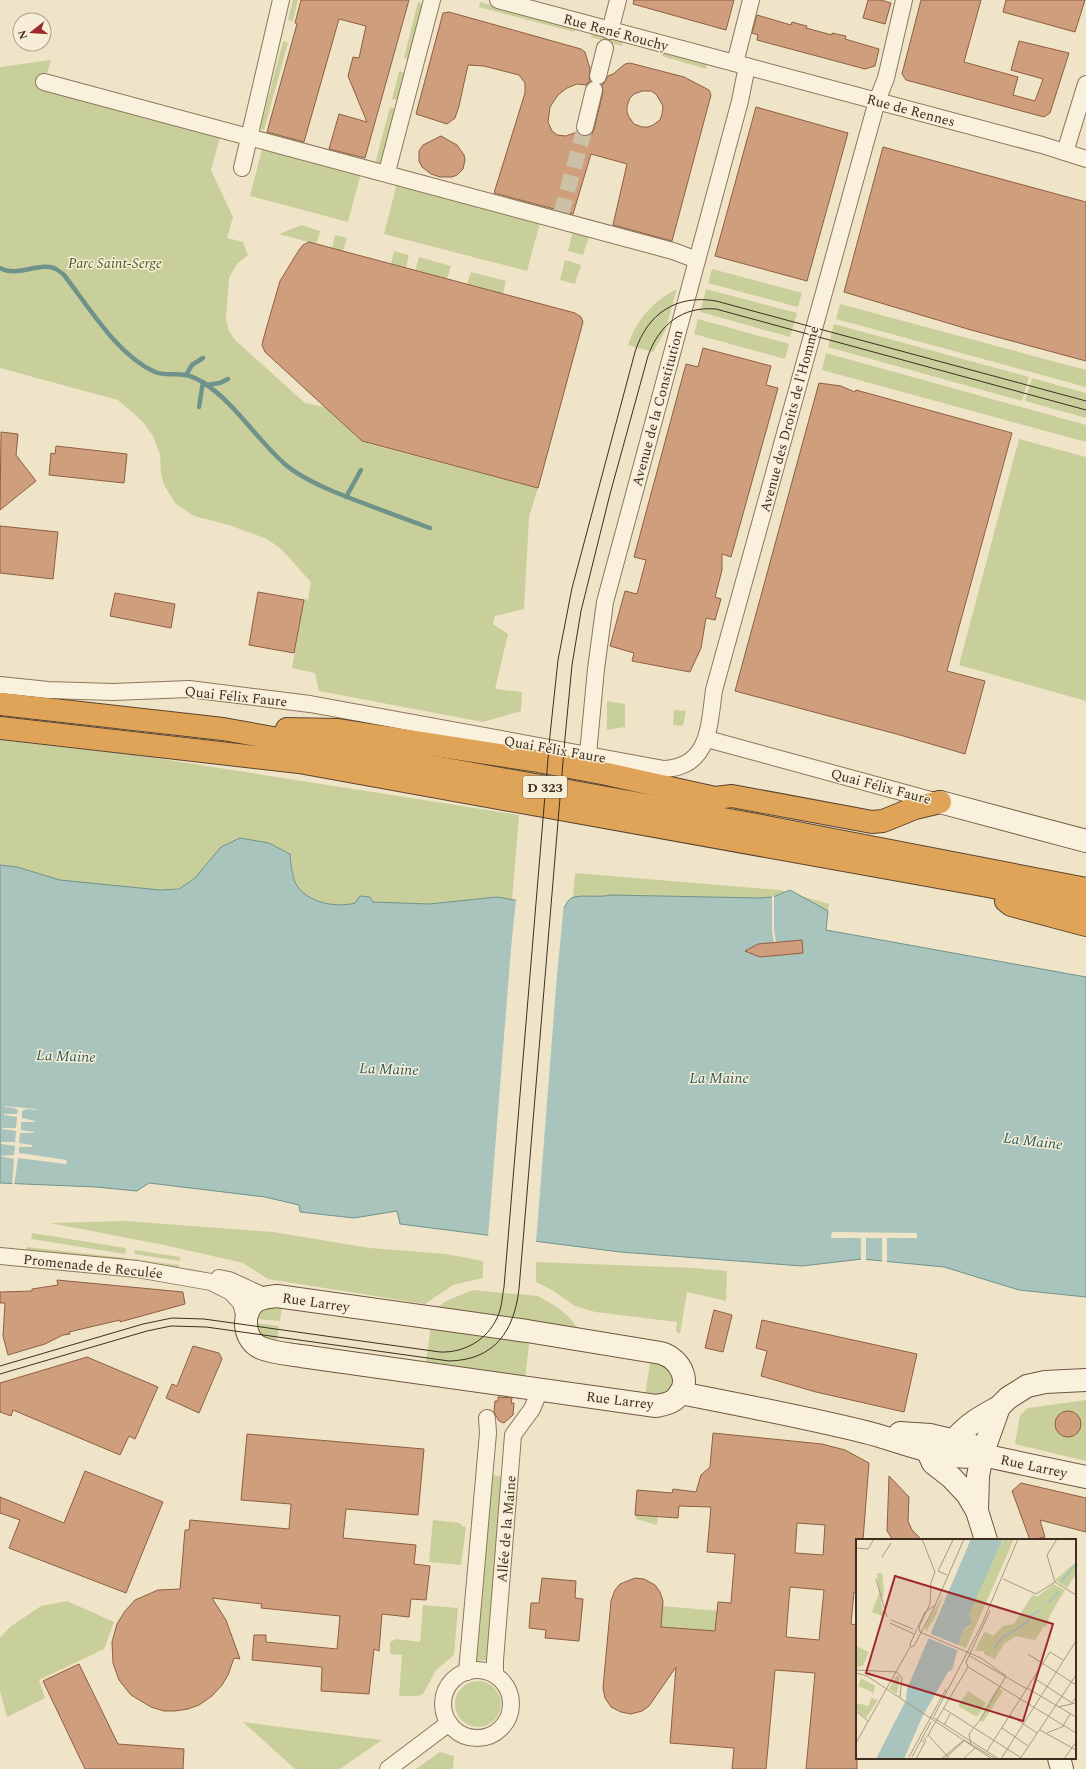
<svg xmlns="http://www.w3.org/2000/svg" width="1086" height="1769" font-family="Spectral,serif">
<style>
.green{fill:#c9cf9b}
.water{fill:#a9c4bc;stroke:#6f938a}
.pier{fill:#f0e4c8}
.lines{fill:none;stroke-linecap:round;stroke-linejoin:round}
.stream{stroke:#6f938a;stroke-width:4.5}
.building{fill:#cf9f7d;stroke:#8d5f41;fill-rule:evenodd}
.street-tunnel{stroke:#ccc0a6;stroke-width:16;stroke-dasharray:16 8;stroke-linecap:butt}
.street-casing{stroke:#8d765c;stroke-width:18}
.secondary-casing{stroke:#6f573f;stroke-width:24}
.highway-casing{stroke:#5b4430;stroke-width:24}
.street{stroke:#faf1dc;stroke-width:16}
.secondary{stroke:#faf1dc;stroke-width:22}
.highway{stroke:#e0a458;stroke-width:22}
.tram{stroke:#3d2e20;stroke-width:1}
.labels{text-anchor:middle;stroke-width:3;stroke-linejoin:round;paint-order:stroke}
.shield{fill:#f7eed8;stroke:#756857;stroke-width:1}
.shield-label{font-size:13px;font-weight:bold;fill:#3d2e20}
.street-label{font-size:14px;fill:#3d2e20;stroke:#f7eed8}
.park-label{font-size:14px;font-style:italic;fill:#4d5a26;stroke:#f7eed8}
.water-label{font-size:15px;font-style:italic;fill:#2f5d5a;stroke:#f7eed8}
.inset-river{fill:none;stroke:#a9c4bc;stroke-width:2}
.inset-road{fill:none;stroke:#a89b85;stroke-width:1}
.view{fill:#9e2a2b;fill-opacity:0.15;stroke:#9e2a2b;stroke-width:2}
.inset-edge{fill:none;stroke:#3d2e20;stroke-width:2}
</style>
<rect width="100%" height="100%" fill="#f0e4c8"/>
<!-- green -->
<g class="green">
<polygon points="293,0 298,0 293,21 288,20"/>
<polygon points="418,2 424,4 409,59 404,58"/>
<polygon points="480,2 576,28 574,32 479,7"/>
<polygon points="592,33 623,42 622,46 591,37"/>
<polygon points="283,41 288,43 264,130 260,129"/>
<polygon points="664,51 707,64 706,69 662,56"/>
<polygon points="51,60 46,76 221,134 211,170 233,217 227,238 243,242 248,255 237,264 229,278 226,320 229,331 235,340 305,403 325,407 356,436 369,444 538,488 529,517 524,609 495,616 493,624 508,634 495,689 522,692 521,711 483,722 319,691 315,673 292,668 304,599 308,600 311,582 281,549 267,539 229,525 194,516 176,504 164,485 161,474 160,454 153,436 142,421 118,400 0,368 0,67"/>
<polygon points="399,71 405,73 398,100 392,99"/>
<polygon points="390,107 396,109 381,165 375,164"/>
<polygon points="263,146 361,173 348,222 250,196"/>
<polygon points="397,183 540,223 527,271 384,234"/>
<polygon points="302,225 320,231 316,244 279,234"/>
<polygon points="573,231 589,236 583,255 568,251"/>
<polygon points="335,235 347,238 343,251 332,248"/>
<polygon points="394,251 409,255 406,268 391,264"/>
<polygon points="419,257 451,266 447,279 415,271"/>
<polygon points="565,260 581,265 575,284 560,280"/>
<polygon points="712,269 802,293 798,307 708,283"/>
<polygon points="471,272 506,281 503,294 467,284"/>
<path d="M677,289l-12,42 -12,21 -25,-7c8,-25 25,-44 49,-56z"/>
<polygon points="706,289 797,313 790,337 700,312"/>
<polygon points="840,304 1086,370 1086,387 836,319"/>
<polygon points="698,319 789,344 785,359 694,334"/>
<polygon points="834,324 1029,377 1022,401 828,347"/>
<polygon points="826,353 1086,425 1086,442 822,370"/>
<polygon points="1032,378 1086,393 1086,418 1025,401"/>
<polygon points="1019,439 1086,457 1086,701 959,665"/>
<polygon points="607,701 625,704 625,727 607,730"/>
<polygon points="674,710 686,711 683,726 673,725"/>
<path d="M0,740l143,16 376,59 -7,85 -15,-3 -68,7h-26l-30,-2 -13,-6 -5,7c-19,5 -50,-1 -60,-20 -3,-7 -2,-17 -4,-25l-70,-11c-12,15 -23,33 -41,41 -10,5 -107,-5 -121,-8 -20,-5 -38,-13 -59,-15z"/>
<polygon points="575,873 780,890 829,904 826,924 570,937"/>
<polygon points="125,1221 273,1232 370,1248 446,1254 483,1261 483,1278 453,1285 425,1304 268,1279 243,1263 164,1245 50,1223"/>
<polygon points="32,1233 126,1248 125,1254 31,1239"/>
<polygon points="27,1247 126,1258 126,1261 26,1250"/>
<polygon points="135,1250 180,1257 180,1261 134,1254"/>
<polygon points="132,1259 179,1265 179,1269 132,1263"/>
<polygon points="536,1262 694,1268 727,1271 726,1301 687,1292 680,1334 676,1331 677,1322 595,1312 575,1306 552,1290 536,1282"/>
<polygon points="473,1290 538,1296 557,1307 569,1317 582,1334 531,1326 525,1380 425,1369 433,1310 448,1300"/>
<polygon points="283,1301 280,1321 256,1319 262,1308"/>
<polygon points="256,1323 279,1326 276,1346 259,1333"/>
<polygon points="651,1356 672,1373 672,1386 667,1393 645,1397"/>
<polygon points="1086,1400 1086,1461 1015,1444 1020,1415 1028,1408"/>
<polygon points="494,1475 501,1477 503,1481 487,1660 475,1661 490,1477"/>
<polygon points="635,1515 658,1516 657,1525 636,1519"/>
<polygon points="433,1520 460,1523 462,1526 466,1527 461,1565 429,1562"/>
<polygon points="67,1601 114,1622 104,1649 39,1680 45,1698 7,1717 0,1691 0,1638 10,1627 41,1606"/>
<polygon points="423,1605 458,1608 454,1655 436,1670 423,1694 418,1696 399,1696 402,1655 390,1654 390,1642 396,1639 420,1642"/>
<polygon points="663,1606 730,1612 729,1633 661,1627"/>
<circle cx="478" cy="1704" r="23"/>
<polygon points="243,1722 382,1740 340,1769 295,1769"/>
<polygon points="440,1752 454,1756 453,1769 416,1769"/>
</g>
<!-- water -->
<path class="water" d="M240,838l29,5 21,11c1,8 2,23 6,30 11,19 40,24 59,19l5,-7 10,1 3,5 56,2 68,-7 63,11h4c2,-3 4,-9 8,-10 6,-4 28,0 39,-3l149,3 13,-1 17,-7 38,21 -2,19 260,47v320l-67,-7 -75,-23 -82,-8 -60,7 -182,-14 -220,-28 -3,-13 -43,7 -54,-6 -1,-7 -34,-8 -116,-14 -12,8 -41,-4 -96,-4v-318l17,2 43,13 100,10 19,-1 15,-10 27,-32z"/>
<!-- pier -->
<g class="pier">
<polygon points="772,896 774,896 774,930 776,942 774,943 772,931"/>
<polygon points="516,899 561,906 564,904 557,975 536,1243 488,1237 511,949"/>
<polygon points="5,1106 36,1109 36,1110 27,1109 22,1111 22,1118 35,1121 35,1122 21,1122 21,1130 34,1132 34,1133 20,1133 19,1143 32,1145 32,1147 19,1147 19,1153 67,1160 66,1164 18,1158 14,1186 12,1186 14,1159 0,1156 14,1155 15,1146 1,1144 1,1142 15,1142 16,1131 2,1129 2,1128 16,1128 17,1117 4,1115 4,1114 17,1114 18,1110 14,1108 5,1107"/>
<polygon points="832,1232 917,1233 917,1238 887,1238 887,1262 882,1262 882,1238 866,1238 866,1261 861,1261 861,1238 831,1238"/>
</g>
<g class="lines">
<!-- stream -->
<g class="stream">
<path d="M0,268c16,10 41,-7 56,1 3,2 6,4 8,6 25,32 53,80 91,97 9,4 20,1 30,3 5,0 14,5 19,8 32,21 53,57 82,82 13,11 28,18 44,25 33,14 66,25 100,38"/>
<polyline points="186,375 192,365 203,358"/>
<polyline points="206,385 220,383 228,379"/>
<polyline points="199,407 203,382"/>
<polyline points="346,497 361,470"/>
</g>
</g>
<!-- building -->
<g class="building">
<polygon points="301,0 409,0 365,158 329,149 339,114 367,122 348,76 353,57 359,58 366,26 339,19 304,142 267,132 297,24 295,23"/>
<polygon points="634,0 734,0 726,30 633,4"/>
<polygon points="868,0 881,0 891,3 885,24 863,18"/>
<polygon points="921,0 981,0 964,62 1018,77 1013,95 1035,101 1043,79 1011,70 1019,41 1069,53 1050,113 1044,117 906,80 902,74"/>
<polygon points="1006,0 1085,0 1075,32 1003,12"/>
<path d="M449,12l132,37 4,3 5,17 -1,9 1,3 -4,4 -9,-1 -10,4 -9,7 -8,12 -2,15 4,9 5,4 9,1 11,-4 5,4h5l5,-2 2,-5 9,-37 -1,-7 3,-3 3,-6 5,-2 12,-10 5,-1 54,14 25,13 2,5 -39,146 -59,-16 14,-61 -36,-10 -18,60 -79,-21 31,-100v-10l-6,-8 -35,-9 -16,-1 -9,41 -4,12 -8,6 -31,-10 27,-101zM642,91h9l5,3 7,12 -1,8 -2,6 -7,5 -5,2h-6l-8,-3 -5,-7 -2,-5v-6l3,-8 4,-4z"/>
<polygon points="757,15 791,25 792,22 799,24 807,26 806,28 832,35 832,33 846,36 845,39 879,49 875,66 865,69 757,40 758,35 752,33"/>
<polygon points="756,107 848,133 807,281 715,256"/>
<polygon points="441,136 457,145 464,155 465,160 463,169 457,175 452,177 440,177 431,174 422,167 419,161 419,151 423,145"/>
<polygon points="883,147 1086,202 1086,361 971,330 844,292"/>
<polygon points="309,242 575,313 581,317 583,322 538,488 362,441 265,352 262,345 263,340 280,281 299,250 303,245"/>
<polygon points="703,348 771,366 766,385 778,388 731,557 722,554 722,570 715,597 721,599 715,620 706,618 701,648 690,672 632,661 634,653 610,646 625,591 637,594 646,560 634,557 686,364 698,367"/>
<polygon points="819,383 841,386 855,392 856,390 1012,433 947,671 985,681 965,754 900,735 735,691"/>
<polygon points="1,432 18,434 16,455 36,481 0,510"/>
<polygon points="56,446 127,454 124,483 49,475 51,453 55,454"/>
<polygon points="0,526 58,532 53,579 0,573"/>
<polygon points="258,592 304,600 294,653 249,645"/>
<polygon points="115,593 175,604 171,628 110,616"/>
<polygon points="802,940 803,953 760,957 745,951 758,944"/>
<polygon points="57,1280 183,1292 185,1304 120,1322 120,1320 69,1332 70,1334 63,1335 45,1344 8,1355 3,1336 5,1303 0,1303 0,1292 32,1291 32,1289 58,1285"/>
<polygon points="714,1310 732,1315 723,1352 705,1348"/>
<polygon points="762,1320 917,1354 904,1412 816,1392 761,1376 767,1351 756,1348"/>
<polygon points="193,1346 219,1353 222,1359 199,1413 166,1398 172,1384 177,1386"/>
<polygon points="87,1357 158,1387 135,1439 129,1436 120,1455 13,1410 11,1416 0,1412 0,1383"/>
<polygon points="498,1397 512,1398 511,1403 514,1403 513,1415 504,1423 499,1421 494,1412 495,1401 498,1401"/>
<circle cx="1068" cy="1424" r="13"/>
<path d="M713,1433l109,11 23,6 24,13 -6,77h-6v53l-3,-1 -3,32 6,1v144h-51l9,-96 -40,-3 -9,99h-34l2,-21 -64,-5 6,-76 -27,39 -7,5 -11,3 -10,-2 -10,-5 -6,-9 -2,-10 8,-87 4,-11 5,-6 15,-6 9,1 11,6 5,7 3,9 -2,26 54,4 3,-29 13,1 4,-49 -28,-2 4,-45 -32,-1 -1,12 -43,-3 2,-25 35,3 1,-4 23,3 5,-17 9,-8zM797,1523l28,2 -2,30 -28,-2zM790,1587l34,3 -5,50 -33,-3z"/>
<polygon points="247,1434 424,1449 418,1515 346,1509 343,1538 416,1545 414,1564 430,1566 426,1600 411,1599 409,1617 382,1614 379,1651 374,1649 369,1694 321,1691 322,1667 252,1660 254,1635 266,1635 266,1642 337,1649 340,1616 261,1608 262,1604 212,1598 226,1620 240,1659 234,1658 228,1675 222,1685 212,1696 199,1705 188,1709 175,1711 164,1711 151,1707 131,1695 119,1680 113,1663 112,1642 117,1624 125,1611 135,1600 158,1590 180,1589 185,1530 189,1530 190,1520 289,1529 291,1504 241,1500"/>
<polygon points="85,1471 163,1502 126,1593 9,1548 20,1520 0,1513 0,1497 64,1523"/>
<polygon points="889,1476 909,1497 908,1521 912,1530 922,1540 893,1540 887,1531"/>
<polygon points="1021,1483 1086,1498 1086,1532 1040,1520 1045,1537 1030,1540 1012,1491"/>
<polygon points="542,1578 576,1581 575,1598 583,1599 579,1641 545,1638 546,1630 529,1628 531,1603 539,1603"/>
<polygon points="79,1664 118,1744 184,1749 183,1769 85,1769 43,1681"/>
</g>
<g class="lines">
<!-- street-tunnel -->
<polyline class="street-tunnel" points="561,214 585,127"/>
<defs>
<g id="street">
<polyline points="498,0 1042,145 1086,159"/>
<polyline points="610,31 618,0"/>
<polyline points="735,63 751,0"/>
<polyline points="598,76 605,48"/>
<polyline points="44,82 673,251 697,260"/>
<polyline points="585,127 594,90"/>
<polyline points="1065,152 1086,84"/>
<polyline points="242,168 281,0"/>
<polyline points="388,168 432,0"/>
<path d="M0,685l48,5 65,2 76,-3 81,10 40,5 354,65c46,-2 45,-44 50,-79l163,-589 9,-23 18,-78"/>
<polyline points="707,739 938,802"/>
<polyline points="588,754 596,669 605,602 740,101 747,66"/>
<polyline points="0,1256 137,1269 211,1282 231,1292 241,1303 245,1318"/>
<polyline points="219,1278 229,1280 266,1297"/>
<circle cx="477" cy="1704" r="34"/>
<polyline points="467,1672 488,1433 487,1418"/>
<polyline points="495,1675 495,1660 513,1435 532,1409 540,1390"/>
<polyline points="388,1769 449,1723"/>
</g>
<g id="secondary">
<polyline points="940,802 1086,841"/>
<path d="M277,1296l250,35 134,22c20,6 33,31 13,47 -5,4 -12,5 -18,6l-355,-50c-12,-2 -28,-3 -40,-8 -18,-8 -20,-35 -5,-47 7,-4 14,-4 21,-5z"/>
<path d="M680,1393c62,12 124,24 185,39 34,8 83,31 117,23l104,22"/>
<polyline points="900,1433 930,1435 971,1445"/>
<path d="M954,1440c14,-16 26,-23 45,-33"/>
<polyline points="927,1450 933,1463 951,1477 967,1494 977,1511"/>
<polyline points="986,1540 977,1511 978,1476 982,1455 999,1407 1008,1398 1027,1386 1045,1382 1086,1380"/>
<polyline points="1059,1758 1062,1769"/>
</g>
<g id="highway">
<polyline points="0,704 223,729 751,824 1086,889"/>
<polyline points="0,728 299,762 988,886 1086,906"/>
<polyline points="287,729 338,730 538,761 607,774 715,798 732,796 872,822 883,821 915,808 940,802"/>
<polyline points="1006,901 1011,905 1086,925"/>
</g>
</defs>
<!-- street casing -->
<use href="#street" class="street-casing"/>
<!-- secondary casing -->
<use href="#secondary" class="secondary-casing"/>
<!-- highway casing -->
<use href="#highway" class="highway-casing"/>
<!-- street -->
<use href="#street" class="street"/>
<!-- secondary -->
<use href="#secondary" class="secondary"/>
<!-- highway -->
<use href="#highway" class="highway"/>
<!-- tram -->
<g class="tram">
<path d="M0,1366l143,-42 29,-6 32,1 236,33c24,1 47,-12 57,-34 5,-10 5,-21 7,-31l46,-552 8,-75 14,-72 63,-236c12,-38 41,-58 81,-51l370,100"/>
<path d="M0,1374l147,-43 24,-5 35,1 243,34c46,-1 65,-30 70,-72l46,-551 7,-73 9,-54 29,-117 38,-138c11,-31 34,-50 68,-47l370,101"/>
</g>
</g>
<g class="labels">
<!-- shield labels -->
<rect class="shield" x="523" y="776" width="44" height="22" rx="3"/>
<g class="shield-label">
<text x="545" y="792">D 323</text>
</g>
<!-- street labels -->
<g class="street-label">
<text transform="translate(616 32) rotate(15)" y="5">Rue René Rouchy</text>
<text transform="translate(911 110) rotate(15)" y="5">Rue de Rennes</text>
<text transform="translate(657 408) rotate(-75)" y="5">Avenue de la Constitution</text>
<text transform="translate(789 419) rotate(-75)" y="5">Avenue des Droits de l'Homme</text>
<text transform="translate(236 696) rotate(6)" y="5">Quai Félix Faure</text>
<text transform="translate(555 749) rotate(10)" y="5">Quai Félix Faure</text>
<text transform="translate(881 786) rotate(15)" y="5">Quai Félix Faure</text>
<text transform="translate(93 1266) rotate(6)" y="5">Promenade de Reculée</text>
<text transform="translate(316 1302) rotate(8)" y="5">Rue Larrey</text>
<text transform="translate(620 1400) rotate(7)" y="5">Rue Larrey</text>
<text transform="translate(1034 1466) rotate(12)" y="5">Rue Larrey</text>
<text transform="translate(506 1529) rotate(-85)" y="5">Allée de la Maine</text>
</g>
<!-- park labels -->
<g class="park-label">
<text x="115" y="268">Parc Saint-Serge</text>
</g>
<!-- water labels -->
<g class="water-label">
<text transform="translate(66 1056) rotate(2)" y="5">La Maine</text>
<text transform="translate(389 1069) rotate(2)" y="5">La Maine</text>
<text x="719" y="1083">La Maine</text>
<text transform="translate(1033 1141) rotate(7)" y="5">La Maine</text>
</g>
</g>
<!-- overview -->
<g transform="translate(856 1539)">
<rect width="220" height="220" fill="#f0e4c8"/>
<path d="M148,0h10l-48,109 -7,-3 4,-15 6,-3 2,-6 -2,-7 20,-47zM220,23v12l-9,14 -12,-8zM21,34h5l2,19 -3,11 3,14 -12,-5 7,-19zM197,45l12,6 -15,25 -4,12 -2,-1 -9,14 -19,-4 -12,8 -9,15 -11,-5v-3h-9l8,-17 3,-2 7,4 10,-10 11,-2 17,-27 3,-2 3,2zM87,56l-7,20 -10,17 -1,-6zM0,107l13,6 -6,14 -7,1zM41,136l3,2 -3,17 -8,-5zM5,139l14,8 -2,9 -1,-3 -14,-6zM142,148l5,4 -20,31 -4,-2 15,-23 -16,22zM112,152l18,12 -9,14 -19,-11zM15,159l7,2 -12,18 -10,-8v-7l13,3z" fill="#c9cf9b"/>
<path d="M115,0h32l-34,75 3,9 -9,7 -11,40 -4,2 -26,45 -18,42h-28l30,-59 1,-11z" fill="#a9c4bc"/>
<path d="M72,94l33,13 -2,5 -33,-14z" fill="#f0e4c8"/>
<path class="inset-river" d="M205,43l15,-18M192,64l11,-12M138,109l8,-10 26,-16 1,-5 11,-7"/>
<path class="inset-road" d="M66,0l13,33 -4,10 -1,22 -11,23 1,5 61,26 25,18 -26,44 -11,14 2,10M0,9l12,1 6,-10M26,18l9,-14M91,36l-9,-4 15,-31M20,40l11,38M147,40l33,15 19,-12 21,13M199,43l-8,-27 10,-16M78,67l-9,6 -15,32 1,3 3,-1 20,-38 30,-69M35,81l22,9M34,84l24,11M172,115l48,31M114,117l57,33M187,124l7,-11 13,8M112,128l108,66M0,131l41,2 5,6 -2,19M0,134l11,3 125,83M178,139l38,25 4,-6M171,149l49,29M202,168l18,-4M87,169l80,51M0,172l12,10M154,176l27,18M75,177l68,43M78,177l48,-92 36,-85M88,186l6,-11M207,187l7,-12M146,189l26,18M184,191l36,20M73,194l39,-66 -2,-5 24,-51M191,194l17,-7M72,196l22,24M66,203l8,-9M0,204l54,-96M131,212l56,-88M53,218l37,-68M56,218l19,-35M60,220l10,-19M85,220l23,-19 32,19M88,220l20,-18M107,220l12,-11M145,220l75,-118M164,220l56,-84M208,220l12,-17"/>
<path class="view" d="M39,37l158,48 -30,97 -157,-48z"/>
<rect width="220" height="220" class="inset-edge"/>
</g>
<!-- north arrow -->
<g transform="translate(32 32) rotate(253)"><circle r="19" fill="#f7eed8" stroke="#ada18e"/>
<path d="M0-3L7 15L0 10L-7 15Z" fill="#9e2a2b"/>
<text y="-6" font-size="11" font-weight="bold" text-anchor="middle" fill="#3d2e20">N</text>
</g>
</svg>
